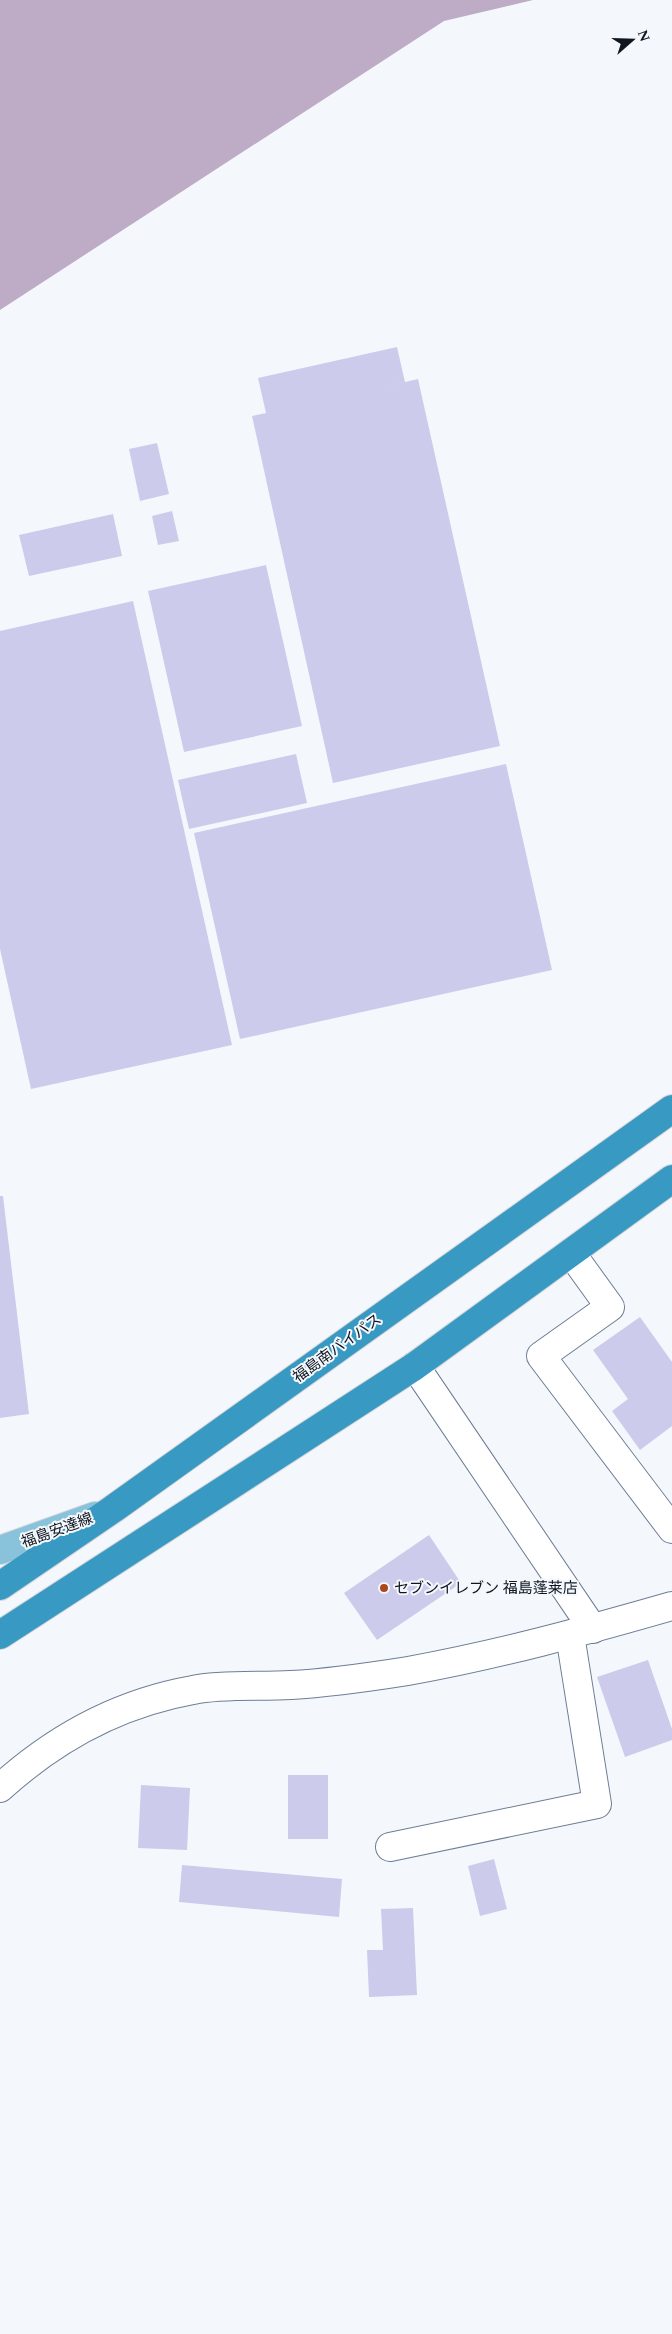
<svg xmlns="http://www.w3.org/2000/svg" width="672" height="2334" font-family="Spectral,'Noto Sans JP',serif">
<style>
.forest{fill:#beabc6}
.building{fill:#cdcbeb}
.lines{fill:none;stroke-linecap:round;stroke-linejoin:round}
.minor-casing{stroke:#6d7d96;stroke-width:30}
.major-casing{stroke:#d4d5d7;stroke-width:30}
.highway-casing{stroke:#d4d5d7;stroke-width:30}
.minor{stroke:#fff;stroke-width:28}
.major{stroke:#88c2db;stroke-width:28}
.highway{stroke:#3899c3;stroke-width:28}
.poi-dot{fill:#ac4719;stroke:#f4f8fd;stroke-width:2}
.labels{text-anchor:middle;stroke-width:4;stroke-linejoin:round;paint-order:stroke}
.street-label{font-size:15px;fill:#0f161f;stroke:#f4f8fd}
.poi-label{font-size:15px;fill:#0f161f;stroke:#f4f8fd;text-anchor:start}
</style>
<rect width="100%" height="100%" fill="#f4f8fd"/>
<!-- forest -->
<polygon class="forest" points="0,0 533,0 444,21 0,310"/>
<!-- building -->
<g class="building">
<polygon points="397,347 405,382 367,391 418,379 500,746 333,783 252,416 266,413 258,378"/>
<polygon points="157,443 169,494 140,501 129,449"/>
<polygon points="172,511 179,541 158,545 152,516"/>
<polygon points="113,514 122,556 29,576 19,535"/>
<polygon points="266,565 302,726 184,752 148,591"/>
<polygon points="133,601 232,1045 31,1089 0,949 0,631"/>
<polygon points="296,754 307,803 189,829 178,780"/>
<polygon points="506,764 552,970 240,1039 194,833"/>
<polygon points="0,1196 3,1196 29,1414 0,1418"/>
<polygon points="640,1317 672,1362 672,1426 640,1450 612,1411 628,1399 593,1350"/>
<polygon points="429,1535 461,1583 377,1640 344,1593"/>
<polygon points="648,1660 672,1729 672,1740 625,1757 597,1677"/>
<rect x="288" y="1775" width="40" height="64"/>
<polygon points="141,1785 190,1788 187,1850 138,1848"/>
<polygon points="494,1859 507,1909 480,1916 468,1866"/>
<polygon points="182,1865 342,1879 339,1917 179,1902"/>
<polygon points="413,1908 417,1995 369,1997 367,1950 383,1950 381,1909"/>
</g>
<g class="lines">
<defs>
<g id="minor">
<polyline points="571,1253 610,1307 541,1356 672,1529"/>
<polyline points="415,1366 593,1629"/>
<path d="M0,1788c55,-50 120,-85 193,-98 29,-6 68,-3 98,-5 38,-2 79,-8 117,-14 89,-16 177,-40 264,-65"/>
<polyline points="390,1847 597,1804 570,1635"/>
</g>
<polyline id="major" points="0,1550 95,1516"/>
<g id="highway">
<polyline points="0,1586 113,1509 672,1109"/>
<polyline points="0,1635 415,1366 672,1179"/>
</g>
</defs>
<!-- minor casing -->
<use href="#minor" class="minor-casing"/>
<!-- major casing -->
<use href="#major" class="major-casing"/>
<!-- highway casing -->
<use href="#highway" class="highway-casing"/>
<!-- minor -->
<use href="#minor" class="minor"/>
<!-- major -->
<use href="#major" class="major"/>
<!-- highway -->
<use href="#highway" class="highway"/>
</g>
<!-- markers -->
<circle class="poi-dot" cx="384" cy="1588" r="5"/>
<g class="labels">
<!-- street labels -->
<g class="street-label">
<text transform="translate(337 1348) rotate(-36)" y="5">福島南バイパス</text>
<text transform="translate(57 1530) rotate(-20)" y="5">福島安達線</text>
</g>
<!-- poi labels -->
<g class="poi-label">
<text x="394" y="1593">セブンイレブン 福島蓬莱店</text>
</g>
</g>
<!-- north arrow -->
<g transform="translate(632 40) rotate(70)" stroke="#f4f8fd" stroke-width="4" paint-order="stroke">
<path d="M0-4L9 19L0 12L-9 19Z" fill="#0f161f"/>
<text y="-8" font-size="14" font-weight="bold" text-anchor="middle" fill="#0f161f">N</text>
</g>
</svg>
